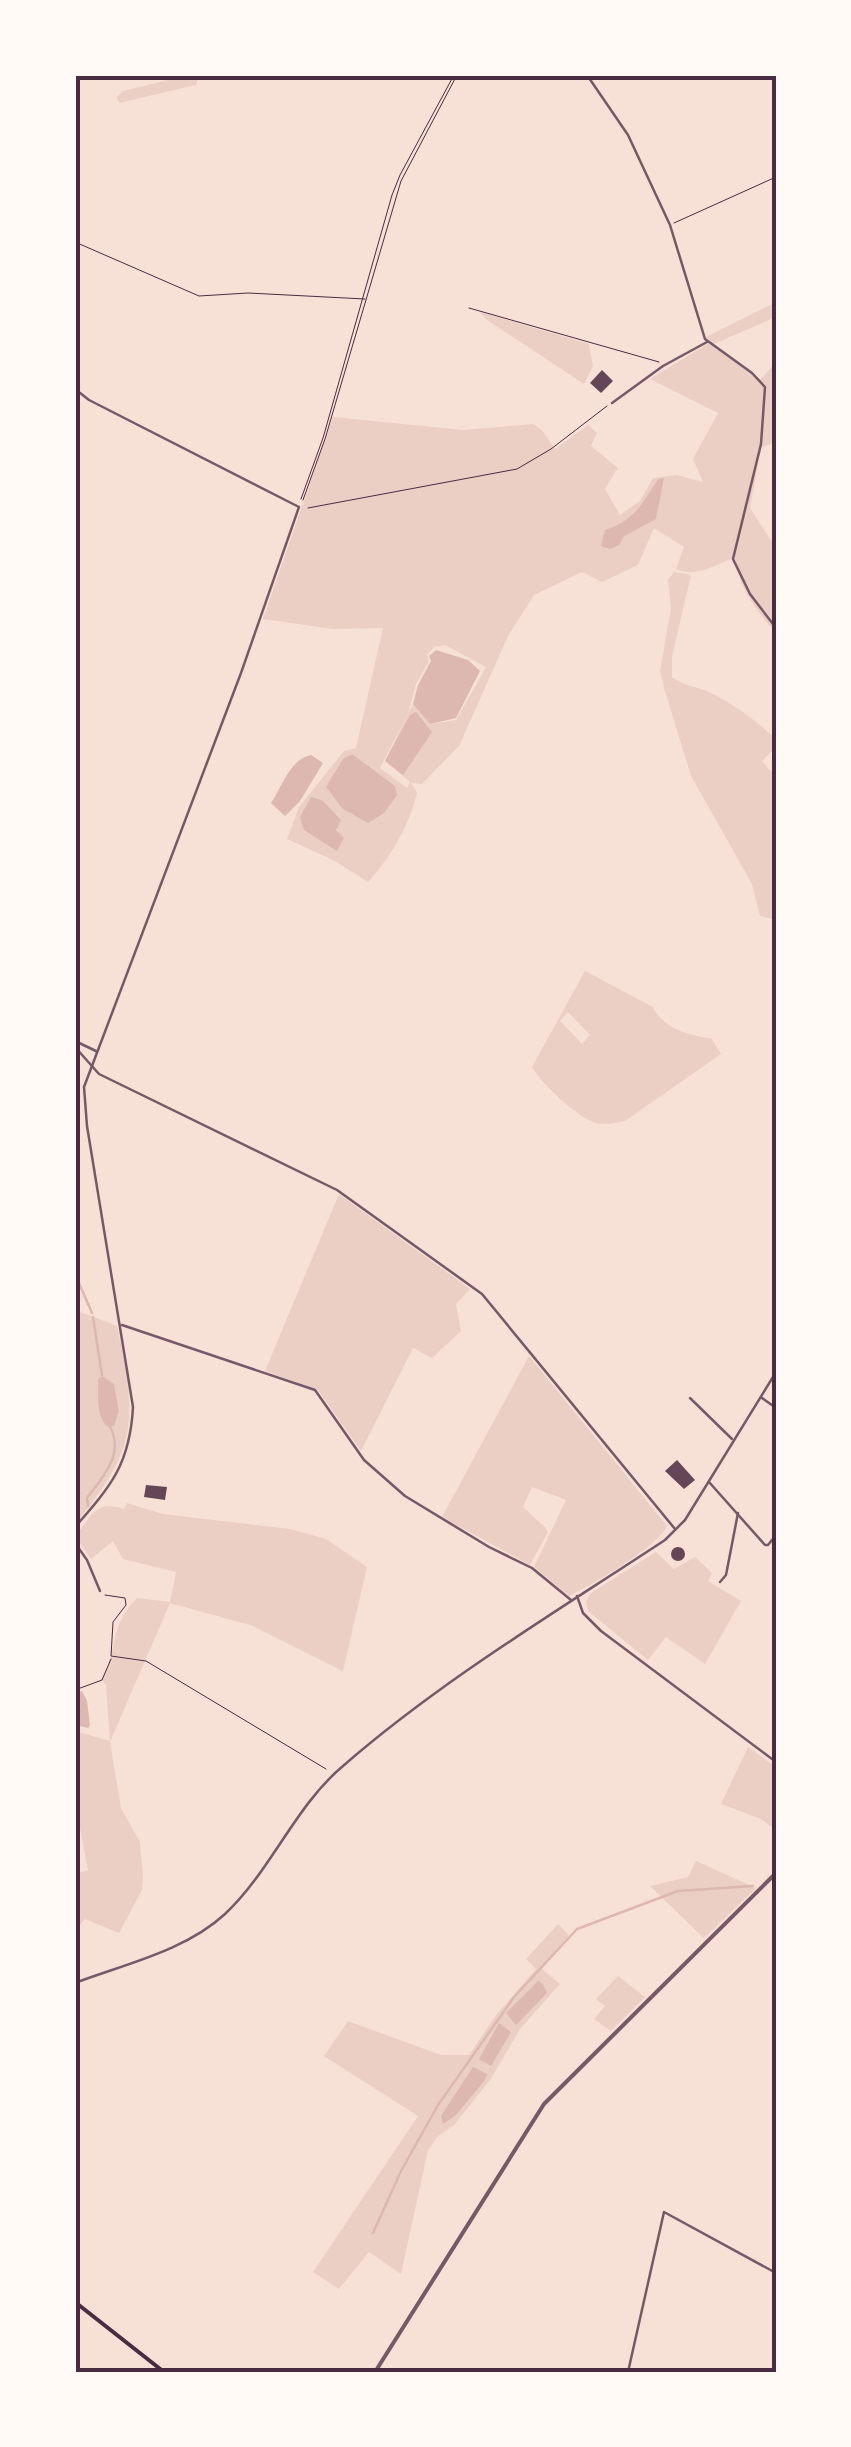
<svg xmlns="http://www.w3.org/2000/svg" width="851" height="2447" font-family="Roboto,sans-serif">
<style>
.green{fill:#ebcfc5;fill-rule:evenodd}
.water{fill:#dcb8b0}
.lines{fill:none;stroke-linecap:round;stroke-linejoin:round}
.stream{stroke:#dcb8b0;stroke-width:2.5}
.building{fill:#644757}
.path{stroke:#4a2c40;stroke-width:1}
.minor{stroke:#755966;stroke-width:2.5}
.tertiary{stroke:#755966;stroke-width:4}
.secondary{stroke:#4a2c40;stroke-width:4}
.neatline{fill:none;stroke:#4a2c40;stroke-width:4}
</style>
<rect width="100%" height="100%" fill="#f7e1d7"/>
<!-- green -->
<g class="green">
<polygon points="189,75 199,75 196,85 119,103 117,97 123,91"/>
<polygon points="776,302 776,317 714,344 706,337"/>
<polygon points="480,312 589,344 593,366 584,384 487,320"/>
<path d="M709,343l51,37 16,-18v80l-15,6 -11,60 26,40v85c-17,-19 -40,-49 -41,-76 -19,8 -40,21 -59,12l8,-22 -30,-19 -16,37 -36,17 -20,-10 -48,23 -26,41 -49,110 -37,38 -11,-1 6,10c-8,33 -26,64 -49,89l-33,-21 -48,-22 12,-32 45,-56 12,-3 27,-120 -50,1 -70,-10 70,-202 130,13 70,-6 9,6 13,19 33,-24 9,8 -6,13 27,22 -13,21 15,26 20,-14 13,-23 24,-3 26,7 -10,-23 25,-46 -68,-34zM445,645l41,22 -30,53 -26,4 -17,-20 -28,57 25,21 -3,6 -27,-20 28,-54 8,-30 13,-23 -2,-6 7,-8z"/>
<path d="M674,572l17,3 -19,82v20c11,9 24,9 37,15 25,12 47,29 67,47v8l-14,14 14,16 -4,20 4,24v99l-16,-4 -8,-32 -61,-108 -27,-88 -4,-17 11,-63 -3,-28z"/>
<path d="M585,971l68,36c9,21 36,29 58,31l10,16 -96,67c-10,2 -22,5 -32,1 -19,-8 -51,-38 -61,-55zM568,1012l22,23 -8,9 -22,-23z"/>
<polygon points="339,1194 470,1289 456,1304 461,1331 432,1358 413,1348 361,1451 318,1390 265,1371"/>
<path d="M75,1310l42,16c20,96 22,121 -42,198l5,-99 -5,-5zM99,1379l15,5 5,26 -18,9z"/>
<path d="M529,1356l138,170c-7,19 -78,61 -98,70l-35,-29 32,-67 -34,-13 -9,20 24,22v5l-17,31 -88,-48z"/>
<path d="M127,1503l36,11 127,15 36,10 41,28 -24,104 -90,-45 -83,-23 -60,139 11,66 19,34 3,35 -1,13 -23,43 -34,-14 -6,7 -4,-2v-50l13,-4 -13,-68v-71l35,10 -4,-56 -5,-6c19,-31 7,-52 36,-81l33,4 6,-30 -53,-13 -10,-18 -22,18 -16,-23c18,-21 20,-36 49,-27z"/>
<polygon points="656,1552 674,1569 695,1557 712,1573 708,1581 741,1601 705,1664 666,1637 648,1660 588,1611 586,1602 591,1593"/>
<polygon points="748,1747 776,1767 776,1830 761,1819 721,1804"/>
<polygon points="696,1861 756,1888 704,1938 650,1886 688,1877"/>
<polygon points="558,1924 569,1935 542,1969 560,1984 520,2029 490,2080 454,2125 437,2137 428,2150 401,2274 369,2252 339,2289 313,2272 418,2116 324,2056 348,2021 441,2055 469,2055 497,2014 536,1969 526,1959"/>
<polygon points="618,1976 645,1997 611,2031 594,2019 605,2006 596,1999"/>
</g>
<!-- water -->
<g class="water">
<path d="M664,478l-8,41 -32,17 -5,9 -9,4 -9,-3 4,-16c29,-9 38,-27 53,-51z"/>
<polygon points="436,650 468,660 480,671 456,718 430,724 413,704 418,685 431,661 429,656"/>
<polygon points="416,712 432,732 403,775 385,761 410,715"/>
<polygon points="352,754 395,786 397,795 384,813 368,823 343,809 326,787 343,759"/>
<path d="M311,755l12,8 -23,38 -15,15 -14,-13c11,-16 19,-44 40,-48z"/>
<polygon points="311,797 322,800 341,820 336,830 344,838 337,851 304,830 300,817"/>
<path d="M102,1376l12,8 5,26 -5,16 -6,1c-13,-11 -9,-32 -10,-48z"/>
<polygon points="82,1691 87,1701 90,1725 88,1728 75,1725 75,1694"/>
<polygon points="538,1981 543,1984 547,1993 516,2025 506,2013"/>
<polygon points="499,2023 511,2032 491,2066 479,2059"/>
<polygon points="473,2067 487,2074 485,2080 456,2115 443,2124 441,2116"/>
</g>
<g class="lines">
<!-- stream -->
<g class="stream">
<polyline points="75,1274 92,1313"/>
<polyline points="93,1317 102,1375"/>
<path d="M88,1506l-1,-8c15,-20 38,-44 23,-71"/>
<polyline points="774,1885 776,1886"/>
<polyline points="373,2233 401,2171 438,2105 514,1997 577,1929 678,1891 753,1886"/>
</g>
</g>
<!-- building -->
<g class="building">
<polygon points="602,370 613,381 601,393 590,383"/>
<polygon points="677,1460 695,1480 684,1489 665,1471"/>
<polygon points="146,1485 167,1487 165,1500 144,1497"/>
<circle cx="678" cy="1554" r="7"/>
</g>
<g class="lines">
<!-- path -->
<g class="path">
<polyline points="674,223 776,177"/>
<polyline points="75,242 199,296 248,293 365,299"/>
<polyline points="469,308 659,362"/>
<polyline points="301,499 323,438 392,195 400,175 454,75"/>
<polyline points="303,500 325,439 401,181 457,75"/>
<polyline points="308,508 517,469 551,449 607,406"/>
<polyline points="105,1595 125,1598 126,1605 113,1622 111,1656 146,1661 326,1769"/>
<polyline points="75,1690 102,1680 111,1659"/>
</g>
<!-- minor -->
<g class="minor">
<polyline points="587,75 628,135 670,225 705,339 752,373 765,387 761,444 733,559 750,594 776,628"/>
<path d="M75,389l14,11 210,107 -58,166 -157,414 3,39 46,281c-3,57 -22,79 -58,120"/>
<polyline points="612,403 663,366 707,342"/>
<polyline points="75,1041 96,1051"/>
<polyline points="75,1047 99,1074 337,1190 482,1294 675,1529"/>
<polyline points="122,1325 315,1390 364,1460 405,1496 489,1547 532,1568 571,1600"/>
<polyline points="690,1398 732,1439"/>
<polyline points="762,1398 776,1408"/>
<polyline points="709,1482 765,1545 768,1545 776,1535"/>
<polyline points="75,1543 87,1560 100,1591"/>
<polyline points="720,1582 726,1575 738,1513"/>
<polyline points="577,1596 583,1613 601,1631 776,1762"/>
<path d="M75,1983c50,-19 110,-32 150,-69 46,-43 70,-108 118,-148 99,-86 213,-154 322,-226l20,-20 91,-148"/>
<polyline points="628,2372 664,2212 776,2273"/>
</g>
<!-- tertiary -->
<polyline class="tertiary" points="375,2372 544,2104 776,1873"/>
<!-- secondary -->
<polyline class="secondary" points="75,2302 164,2372"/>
</g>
<!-- border -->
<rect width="851" height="2447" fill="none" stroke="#fffaf5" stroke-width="155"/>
<rect x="78" y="78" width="696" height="2292" class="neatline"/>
</svg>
